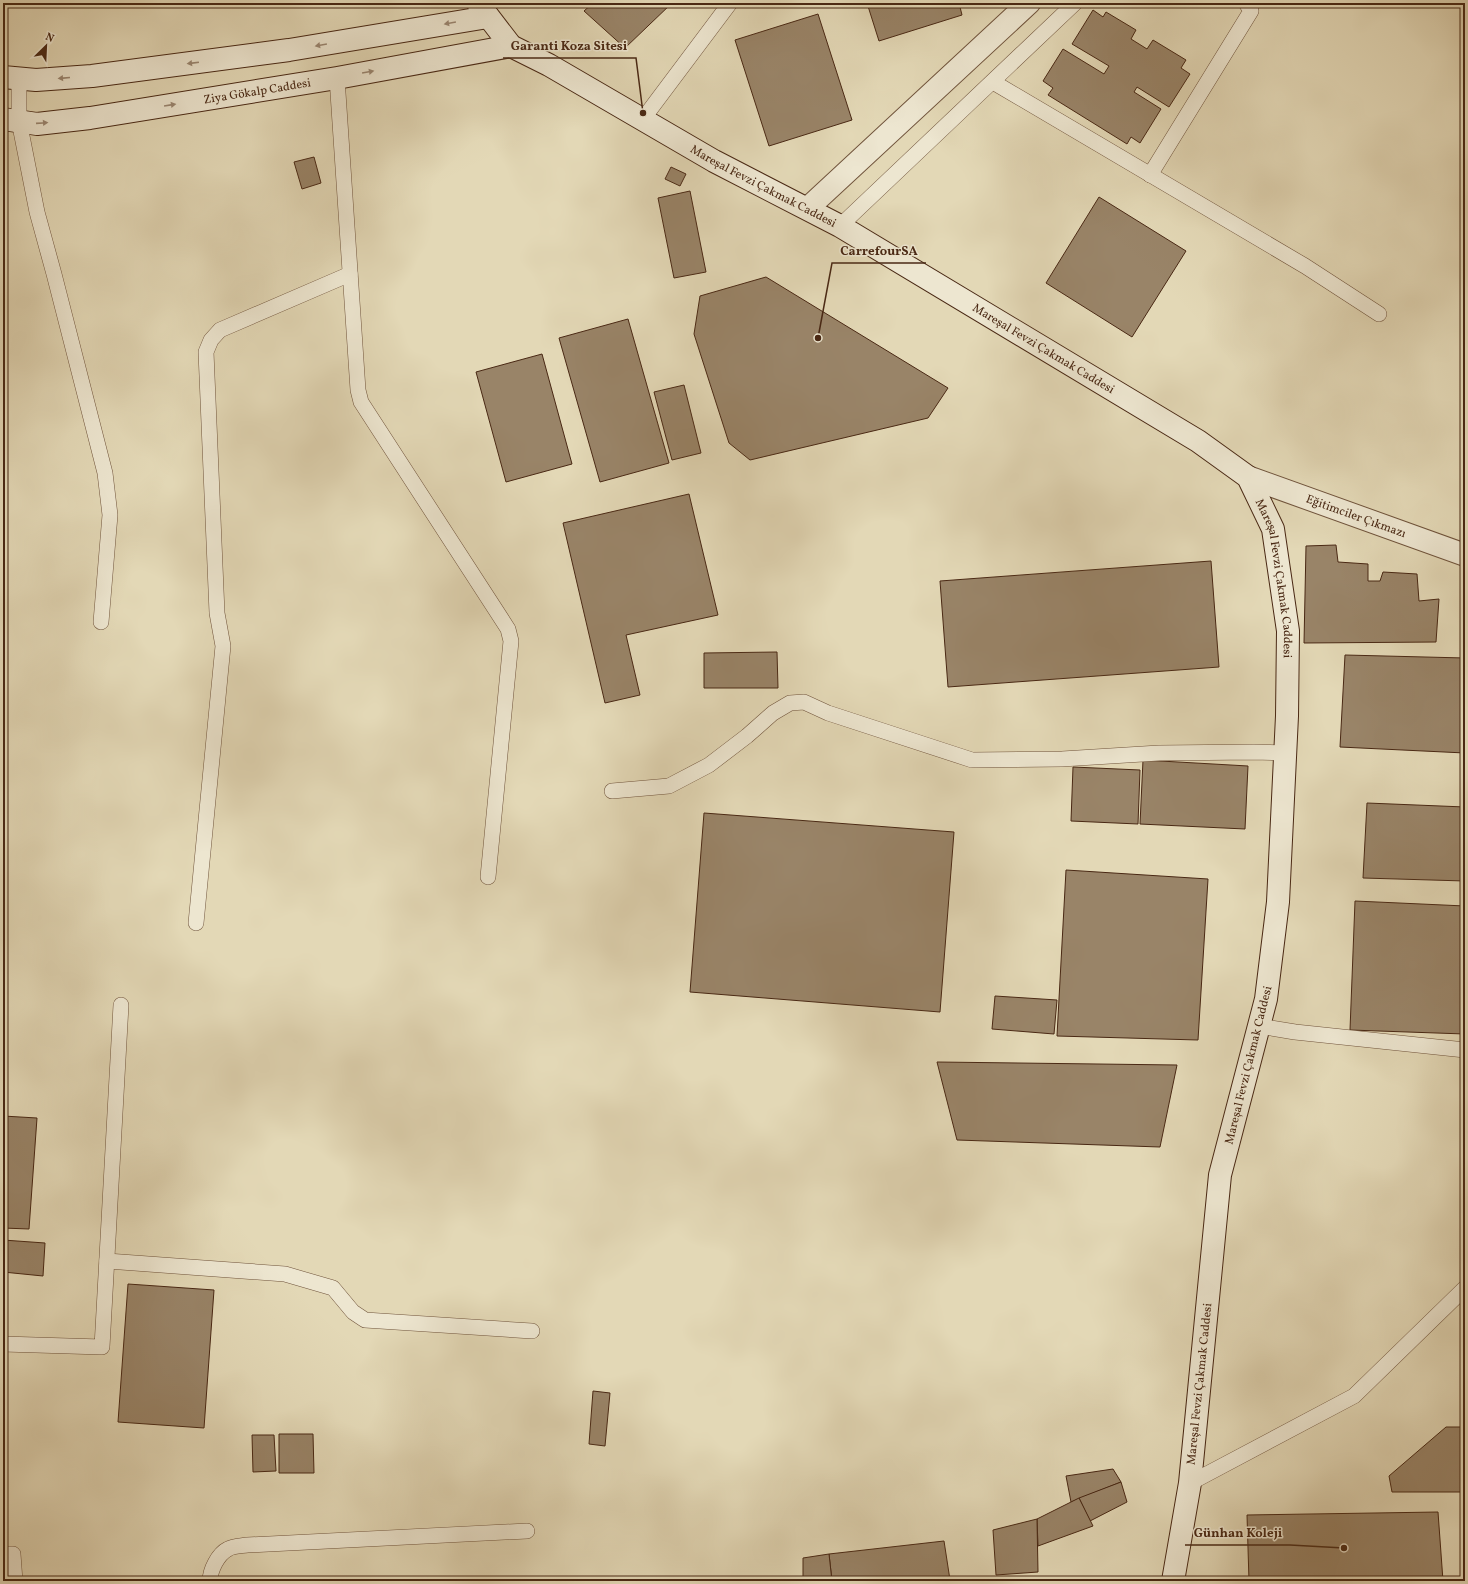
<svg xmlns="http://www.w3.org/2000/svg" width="1468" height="1584" font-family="Vollkorn,serif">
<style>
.building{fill:#998468;stroke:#492814}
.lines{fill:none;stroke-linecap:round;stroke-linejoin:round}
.lane-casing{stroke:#70543c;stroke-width:16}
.street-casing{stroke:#70543c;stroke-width:24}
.secondary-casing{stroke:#492814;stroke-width:24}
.lane{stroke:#ede6d0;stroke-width:15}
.street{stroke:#ede6d0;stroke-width:22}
.secondary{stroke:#ede6d0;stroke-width:22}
.oneway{fill:#9b8772}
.labels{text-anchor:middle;stroke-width:3;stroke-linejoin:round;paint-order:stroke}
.street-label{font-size:12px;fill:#492814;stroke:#ede6d0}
.leader{fill:none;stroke:#492814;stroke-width:1.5}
.callout-dot{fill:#492814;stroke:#ede6d0;stroke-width:1.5}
.callout-label{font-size:13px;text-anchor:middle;font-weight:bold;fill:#492814;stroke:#ede6d0;stroke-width:3;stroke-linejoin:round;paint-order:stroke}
</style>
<rect width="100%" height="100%" fill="#e3d8b6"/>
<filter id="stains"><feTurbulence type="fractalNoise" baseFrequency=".005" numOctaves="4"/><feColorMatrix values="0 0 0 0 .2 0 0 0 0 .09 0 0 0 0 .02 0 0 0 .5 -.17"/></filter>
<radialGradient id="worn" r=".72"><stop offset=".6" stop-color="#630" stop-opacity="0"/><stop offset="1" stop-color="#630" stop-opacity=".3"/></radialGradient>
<!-- building -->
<g class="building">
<polygon points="593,3 672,3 625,48 584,11"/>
<polygon points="867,3 959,3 962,15 879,41"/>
<polygon points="1093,10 1103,17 1106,12 1136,30 1131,39 1147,49 1153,40 1186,60 1181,68 1190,74 1169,107 1137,87 1134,92 1161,109 1140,143 1131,137 1127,144 1048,95 1053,88 1043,81 1063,49 1104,74 1109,66 1072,44"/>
<polygon points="818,14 852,120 769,146 735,40"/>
<polygon points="314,157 321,183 302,189 294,162"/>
<polygon points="671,167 686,174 680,186 665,179"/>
<polygon points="690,191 706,272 674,278 658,198"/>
<polygon points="1099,197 1186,251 1132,337 1046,283"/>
<polygon points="766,277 948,388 928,418 750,460 729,443 694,334 700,296"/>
<polygon points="628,319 669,463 600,482 559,338"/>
<polygon points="542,354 572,464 506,482 476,372"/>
<polygon points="684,385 701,453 672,460 654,392"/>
<polygon points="689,494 718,615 626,635 640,695 605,703 563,523"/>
<polygon points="1336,545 1338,562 1368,564 1368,581 1380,581 1383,572 1417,574 1419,601 1439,599 1436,642 1304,643 1306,546"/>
<polygon points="1211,561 1219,667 948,687 940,581"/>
<polygon points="777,652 778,688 704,688 704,653"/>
<polygon points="1345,655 1465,658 1465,753 1340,747"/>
<polygon points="1143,760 1248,766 1245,829 1140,824"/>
<polygon points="1073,767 1140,770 1138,824 1071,821"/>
<polygon points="1367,803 1465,807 1465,881 1363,878"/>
<polygon points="704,813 954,832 940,1012 690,992"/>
<polygon points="1066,870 1208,879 1198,1040 1057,1036"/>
<polygon points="1355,901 1465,906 1465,1034 1350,1030"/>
<polygon points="995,996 1057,1000 1054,1034 992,1029"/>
<polygon points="937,1062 1177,1065 1160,1147 957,1140"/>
<polygon points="3,1116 37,1118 29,1229 3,1228"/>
<polygon points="3,1240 45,1243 43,1276 3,1272"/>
<polygon points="128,1284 214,1290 204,1428 118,1422"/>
<polygon points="593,1391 610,1393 605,1446 589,1444"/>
<polygon points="1446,1427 1465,1427 1465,1492 1392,1492 1389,1476"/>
<polygon points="279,1434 313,1434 314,1473 279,1473"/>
<polygon points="252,1435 274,1435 276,1471 253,1472"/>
<polygon points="1113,1469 1121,1482 1071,1502 1066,1476"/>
<polygon points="1121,1482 1127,1502 1090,1521 1079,1498"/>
<polygon points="1079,1498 1093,1526 1038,1546 1037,1519"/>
<polygon points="1438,1512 1443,1581 1249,1581 1247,1515"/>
<polygon points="1037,1519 1038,1572 996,1575 993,1530"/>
<polygon points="944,1541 950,1580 832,1581 829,1554"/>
<polygon points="829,1554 832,1581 803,1581 803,1558"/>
</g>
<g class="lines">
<defs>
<g id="lane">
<polyline points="19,78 19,121 37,212 54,274 105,473 110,515 101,622"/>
<polyline points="337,78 358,390 361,402 508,629 511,641 488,877"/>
<polyline points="993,82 1305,266 1379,314"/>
<polyline points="643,119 730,3"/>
<polyline points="1150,175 1251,11 1246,3"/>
<polyline points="840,226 1075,3"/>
<polyline points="612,791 669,786 709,765 747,736 773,713 790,703 804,702 828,713 972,760 1062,759 1159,753 1254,752 1285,753"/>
<polyline points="196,923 223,646 217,613 206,352 211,340 220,330 350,274"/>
<polyline points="1259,1026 1295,1032 1465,1050"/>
<polyline points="107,1261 285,1274 333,1288 353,1312 365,1320 532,1331"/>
<polyline points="3,1344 102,1347 121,1005"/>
<polyline points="1190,1483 1354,1396 1465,1288"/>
<polyline points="3,1554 13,1554 15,1581"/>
<path d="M210,1581c0,-11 8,-27 18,-32 5,-3 13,-3 19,-4l280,-14"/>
</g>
<g id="street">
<polyline points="808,208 1029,3"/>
<path id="s1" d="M1248,477l217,78"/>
</g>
<g id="secondary">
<path id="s2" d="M478,3l33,43 38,19 165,96 126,65 358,215 50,36 25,52 15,102 -1,85 -9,186 -12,97 -46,176 -30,308 -17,98"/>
<polyline points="3,77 36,80 92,76 289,50 488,17"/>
<path id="s3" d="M3,119l34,5 53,-6 247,-40 174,-32"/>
</g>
</defs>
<!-- lane casing -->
<use href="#lane" class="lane-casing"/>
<!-- street casing -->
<use href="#street" class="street-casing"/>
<!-- secondary casing -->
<use href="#secondary" class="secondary-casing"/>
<!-- lane -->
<use href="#lane" class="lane"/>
<!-- street -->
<use href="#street" class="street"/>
<!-- secondary -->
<use href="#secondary" class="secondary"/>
</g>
<!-- one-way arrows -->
<defs><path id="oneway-solid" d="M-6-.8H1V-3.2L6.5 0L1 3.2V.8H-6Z"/></defs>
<g class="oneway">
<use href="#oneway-solid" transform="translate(450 23) rotate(170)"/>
<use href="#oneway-solid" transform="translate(321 45) rotate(170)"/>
<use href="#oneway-solid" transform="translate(193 63) rotate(173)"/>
<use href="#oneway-solid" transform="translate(368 72) rotate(-10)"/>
<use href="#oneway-solid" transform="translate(64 78) rotate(175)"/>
<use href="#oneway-solid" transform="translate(170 105) rotate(-9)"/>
<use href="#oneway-solid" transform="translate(42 123) rotate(-4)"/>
</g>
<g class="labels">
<!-- street labels -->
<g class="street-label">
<text dy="4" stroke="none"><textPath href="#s3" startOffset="257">Ziya Gökalp Caddesi</textPath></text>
<text dy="4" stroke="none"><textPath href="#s2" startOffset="343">Mareşal Fevzi Çakmak Caddesi</textPath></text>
<text dy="4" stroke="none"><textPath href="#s2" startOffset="667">Mareşal Fevzi Çakmak Caddesi</textPath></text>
<text dy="4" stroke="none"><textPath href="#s1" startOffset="115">Eğitimciler Çıkmazı</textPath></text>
<text dy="4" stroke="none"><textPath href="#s2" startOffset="1015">Mareşal Fevzi Çakmak Caddesi</textPath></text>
<text transform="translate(1248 1065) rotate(-76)" y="4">Mareşal Fevzi Çakmak Caddesi</text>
<text transform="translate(1199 1384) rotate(-84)" y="4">Mareşal Fevzi Çakmak Caddesi</text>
</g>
</g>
<!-- callouts -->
<path class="leader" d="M643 113L636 58H503M818 338L832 263H926M1344 1548L1290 1545H1185"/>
<g class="callout-dot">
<circle cx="643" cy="113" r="4"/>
<circle cx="818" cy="338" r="4"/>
<circle cx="1344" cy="1548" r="4"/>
</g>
<g class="callout-label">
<text x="569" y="50">Garanti Koza Sitesi</text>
<text x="879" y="255">CarrefourSA</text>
<text x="1238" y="1537">Günhan Koleji</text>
</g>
<!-- margin -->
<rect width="1468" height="1584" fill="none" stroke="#e3d8b6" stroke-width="16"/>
<rect x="4" y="4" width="1460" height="1576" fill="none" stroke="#492814" stroke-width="2"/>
<rect x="8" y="8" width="1452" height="1568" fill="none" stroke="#492814"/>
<!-- north arrow -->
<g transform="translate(46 46) rotate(24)" stroke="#ede6d0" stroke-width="3" paint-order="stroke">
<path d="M0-3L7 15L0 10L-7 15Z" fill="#492814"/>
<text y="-6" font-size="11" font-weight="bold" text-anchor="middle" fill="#492814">N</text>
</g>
<rect width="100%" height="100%" filter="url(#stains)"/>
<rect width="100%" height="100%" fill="url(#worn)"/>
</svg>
